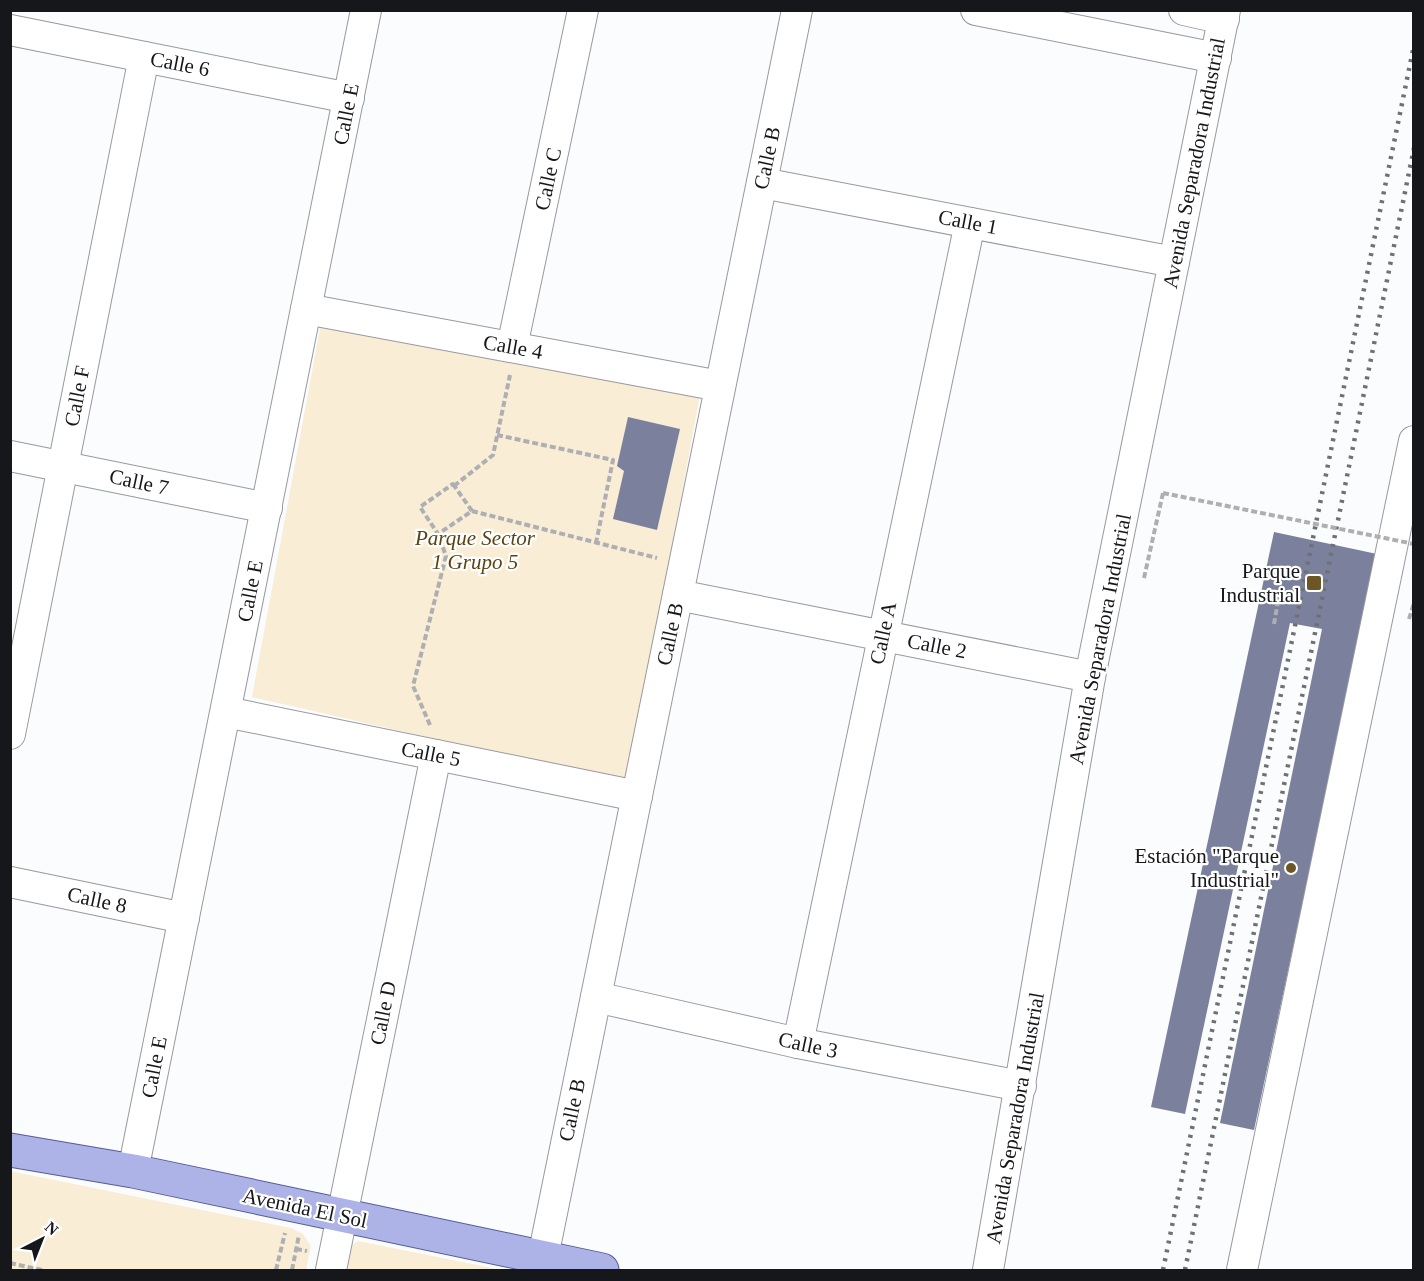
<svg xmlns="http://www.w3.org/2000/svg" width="1424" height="1281" font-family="'Times New Roman',serif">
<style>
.green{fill:#f9edd5}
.building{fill:#7b809c}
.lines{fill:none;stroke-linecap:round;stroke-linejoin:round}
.minor-casing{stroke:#9799a2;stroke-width:32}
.major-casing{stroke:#545c95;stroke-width:35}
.path{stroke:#aeafb2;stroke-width:4;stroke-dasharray:6 3;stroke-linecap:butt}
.minor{stroke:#fff;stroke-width:30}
.major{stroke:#adb3e6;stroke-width:33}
.rail{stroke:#6f7073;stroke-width:4.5;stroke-dasharray:3 6;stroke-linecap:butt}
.path-bridge{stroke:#aeafb2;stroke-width:4;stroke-dasharray:6 3;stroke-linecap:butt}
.poi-dot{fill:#6d5626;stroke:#fff;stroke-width:2}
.labels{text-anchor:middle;stroke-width:4.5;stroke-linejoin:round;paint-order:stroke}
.street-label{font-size:21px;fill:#16171b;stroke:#fff}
.park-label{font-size:21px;font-style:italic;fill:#5a4311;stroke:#fff}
.poi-label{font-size:21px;fill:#16171b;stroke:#fff;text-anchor:end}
</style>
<rect width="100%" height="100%" fill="#fbfcfe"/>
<!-- green -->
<g class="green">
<polygon points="321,323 700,395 628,783 252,697"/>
<polygon points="10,1171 291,1228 303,1234 311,1246 306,1270 11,1270"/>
<polygon points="358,1241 502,1270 339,1270 345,1249"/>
</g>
<!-- building -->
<g class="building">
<polygon points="628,417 680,429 657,530 613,519 624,471 617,466"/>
<polygon points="1274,532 1377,554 1254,1130 1220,1123 1322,629 1290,623 1185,1114 1151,1107"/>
</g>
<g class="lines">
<defs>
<g id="minor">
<polyline points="976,10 1216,58"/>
<polyline points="1184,10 1224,19"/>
<polyline points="10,30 349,98"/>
<polyline points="762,183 1174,262"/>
<polyline points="306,309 720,386"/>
<polyline points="512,347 583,10"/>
<polyline points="10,456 267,508"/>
<polyline points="678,595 1090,677"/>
<polyline points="226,712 637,796"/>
<polyline points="10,734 144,57"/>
<polyline points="10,882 184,918"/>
<polyline points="596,997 798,1043 1021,1086"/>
<polyline points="798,1043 970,223"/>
<polyline points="133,1171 366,10"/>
<polyline points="543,1257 797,10"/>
<polyline points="331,1270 436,755"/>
<polyline points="988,1270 1090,677 1225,10"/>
<polyline points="1242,1270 1414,441"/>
</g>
<polyline id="major" points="10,1150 133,1171 602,1270"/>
</defs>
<!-- minor casing -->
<use href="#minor" class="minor-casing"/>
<!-- major casing -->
<use href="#major" class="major-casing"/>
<!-- path -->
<g class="path">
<polyline points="497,435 613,460 596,543"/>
<polygon points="453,484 472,511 438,534 420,507"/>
<polyline points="454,486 493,455 510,375"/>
<polyline points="472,511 657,558"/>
<polyline points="1144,578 1163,493"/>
<polyline points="1409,619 1414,603"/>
<polyline points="1274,624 1280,590"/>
<polyline points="430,725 413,686 446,556 438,534"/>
<polyline points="296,1249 307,1251"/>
<polyline points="10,1263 42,1270"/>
<polyline points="276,1270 285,1233"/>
<polyline points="292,1270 299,1235"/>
</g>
<!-- minor -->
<use href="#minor" class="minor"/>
<!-- major -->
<use href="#major" class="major"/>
<!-- rail -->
<g class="rail">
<polyline points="1163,1270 1414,45"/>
<polyline points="1185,1270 1414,148"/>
</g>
<!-- path-bridge -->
<polyline class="path-bridge" points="1163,493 1414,544"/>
</g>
<!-- markers -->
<g class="poi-dot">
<rect x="1306" y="575" width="16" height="16" rx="3"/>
<circle cx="1291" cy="868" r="6"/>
</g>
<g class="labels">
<!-- street labels -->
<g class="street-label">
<text transform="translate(180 64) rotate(11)" y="7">Calle 6</text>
<text transform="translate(346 114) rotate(-79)" y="7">Calle E</text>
<text transform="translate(767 158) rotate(-78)" y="7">Calle B</text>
<text transform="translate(1194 163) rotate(-79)" y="7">Avenida Separadora Industrial</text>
<text transform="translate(548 179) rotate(-78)" y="7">Calle C</text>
<text transform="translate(968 222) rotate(11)" y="7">Calle 1</text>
<text transform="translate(513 347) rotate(10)" y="7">Calle 4</text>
<text transform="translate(77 396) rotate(-79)" y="7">Calle F</text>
<text transform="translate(139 482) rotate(12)" y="7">Calle 7</text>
<text transform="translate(250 591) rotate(-79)" y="7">Calle E</text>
<text transform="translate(883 633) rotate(-78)" y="7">Calle A</text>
<text transform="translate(670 634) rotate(-78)" y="7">Calle B</text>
<text transform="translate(1100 639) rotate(-79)" y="7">Avenida Separadora Industrial</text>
<text transform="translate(937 646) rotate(11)" y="7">Calle 2</text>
<text transform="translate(431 754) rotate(11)" y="7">Calle 5</text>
<text transform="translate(97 900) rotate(12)" y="7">Calle 8</text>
<text transform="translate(383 1013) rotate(-79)" y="7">Calle D</text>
<text transform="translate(808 1045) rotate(12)" y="7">Calle 3</text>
<text transform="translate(154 1067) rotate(-79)" y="7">Calle E</text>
<text transform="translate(572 1110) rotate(-78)" y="7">Calle B</text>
<text transform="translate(1015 1118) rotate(-80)" y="7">Avenida Separadora Industrial</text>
<text transform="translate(305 1208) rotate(12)" y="7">Avenida El Sol</text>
</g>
<!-- park labels -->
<g class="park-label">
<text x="475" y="545">Parque Sector<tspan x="475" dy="24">1 Grupo 5</tspan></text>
</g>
<!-- poi labels -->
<g class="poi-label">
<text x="1300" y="578">Parque<tspan x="1300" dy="24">Industrial</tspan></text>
<text x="1279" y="863">Estación "Parque<tspan x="1279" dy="24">Industrial"</tspan></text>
</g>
</g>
<!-- border -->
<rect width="1424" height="1281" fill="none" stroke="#16171b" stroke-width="24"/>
<!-- north arrow -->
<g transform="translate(42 1239) rotate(42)" stroke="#ffffff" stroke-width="4.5" paint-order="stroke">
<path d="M0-4.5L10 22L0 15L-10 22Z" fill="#16171b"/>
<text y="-9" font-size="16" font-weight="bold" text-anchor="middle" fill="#16171b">N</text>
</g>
</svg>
